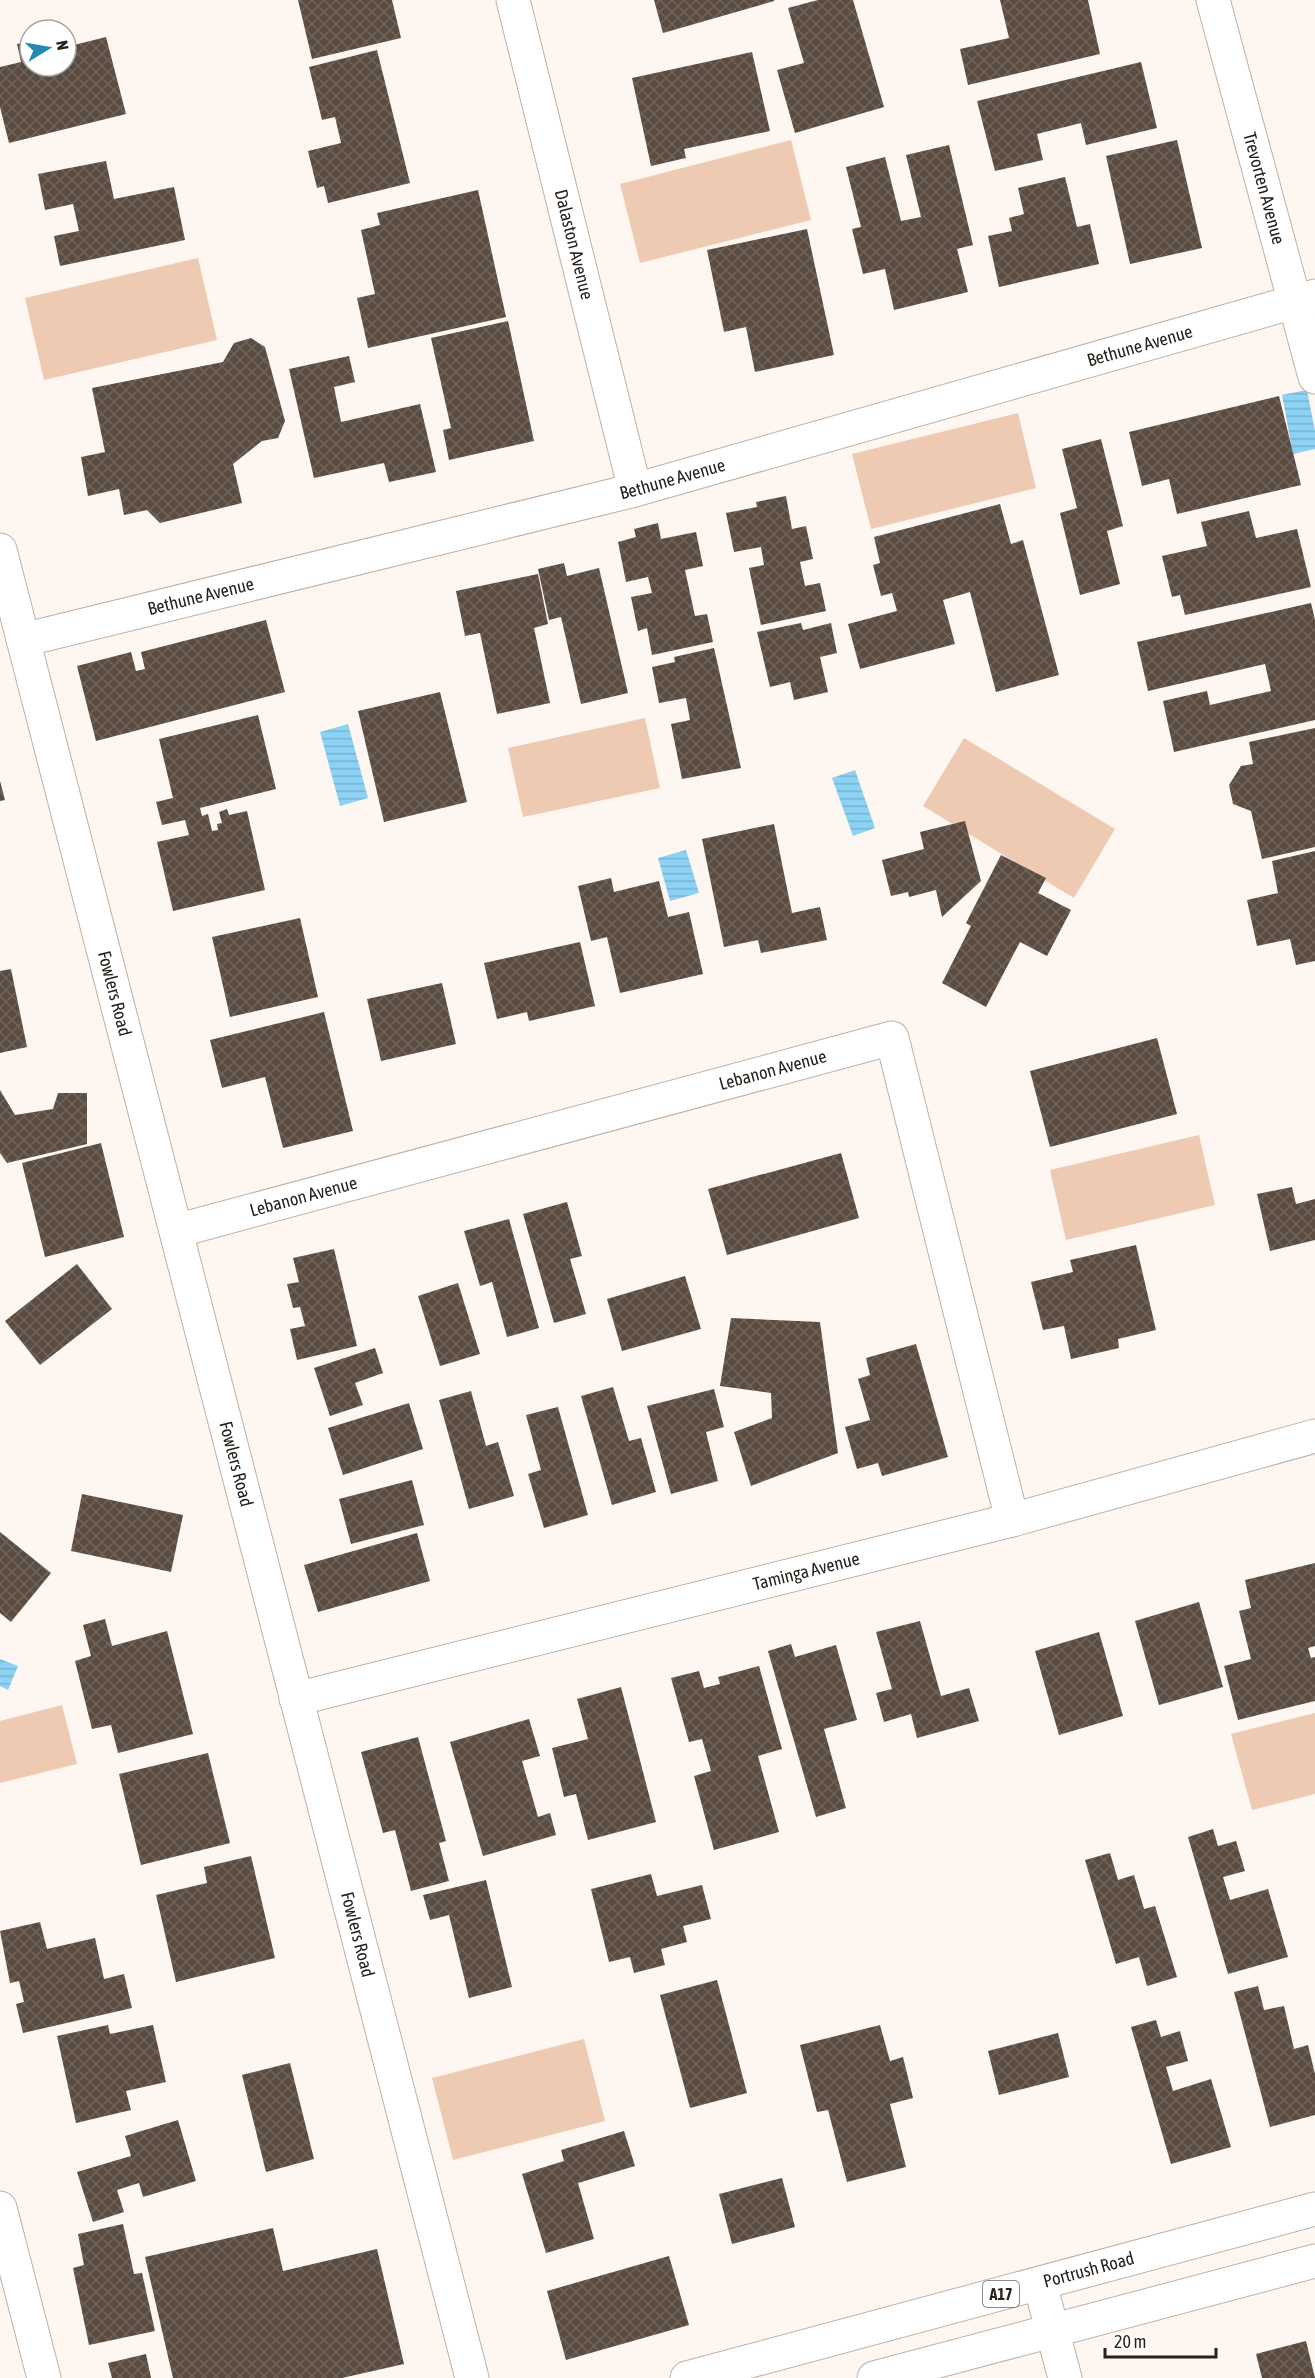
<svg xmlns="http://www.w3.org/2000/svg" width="1315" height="2378" font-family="'Asap Condensed',sans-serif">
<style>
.green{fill:#eecab2}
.water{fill:url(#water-rules)}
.building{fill:url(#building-cross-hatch)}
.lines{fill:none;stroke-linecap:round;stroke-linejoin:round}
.street-casing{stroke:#c1b0a4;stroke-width:35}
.highway-casing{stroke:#c1b0a4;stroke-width:35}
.street{stroke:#fff;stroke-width:33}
.highway{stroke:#fff;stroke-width:33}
.labels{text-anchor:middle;stroke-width:6;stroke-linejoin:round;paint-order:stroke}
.shield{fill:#fff;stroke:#686461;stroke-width:1.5}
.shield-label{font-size:16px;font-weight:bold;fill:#28221d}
.street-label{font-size:18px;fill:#28221d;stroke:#fff}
</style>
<defs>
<pattern id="water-rules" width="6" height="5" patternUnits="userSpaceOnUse" patternTransform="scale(1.5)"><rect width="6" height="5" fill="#8bd2f4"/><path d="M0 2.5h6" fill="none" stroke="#78b4d1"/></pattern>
<pattern id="building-cross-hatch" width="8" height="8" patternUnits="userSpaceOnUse" patternTransform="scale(1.5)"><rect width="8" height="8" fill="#5b4c42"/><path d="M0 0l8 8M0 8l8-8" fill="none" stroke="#6f635a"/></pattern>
</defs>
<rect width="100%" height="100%" fill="#fef6f1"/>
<!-- green -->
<g class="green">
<polygon points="791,140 811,220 640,263 620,184"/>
<polygon points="198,258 217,340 44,380 25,298"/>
<polygon points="1018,413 1036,488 871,529 852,454"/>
<polygon points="645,718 660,788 523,817 508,748"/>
<polygon points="964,738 1115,829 1074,898 923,806"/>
<polygon points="1199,1135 1215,1205 1066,1240 1050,1170"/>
<polygon points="62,1705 77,1764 0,1783 0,1721"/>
<polygon points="1315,1713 1315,1794 1252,1810 1231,1734"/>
<polygon points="584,2039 605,2121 453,2160 432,2078"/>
</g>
<!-- water -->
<g class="water">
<polygon points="1307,390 1315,431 1315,449 1293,454 1282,395"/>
<polygon points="348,724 368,798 340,806 320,732"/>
<polygon points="855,770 875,828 853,836 832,778"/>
<polygon points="686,850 699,893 670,901 658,858"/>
<polygon points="0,1659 18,1666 8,1690 0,1686"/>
</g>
<!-- building -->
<g class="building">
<polygon points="298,0 392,0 401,38 312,59"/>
<polygon points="654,0 774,0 774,1 663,33"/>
<polygon points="818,0 853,0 884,107 795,133 777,70 804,63 788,8"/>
<polygon points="1000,0 1088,0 1100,54 968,85 960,49 1009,38"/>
<polygon points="106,37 126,114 9,143 0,107 0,67 21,62 17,44 30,41 30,66 66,66 66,47"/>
<polygon points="377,50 410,183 328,203 324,186 317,188 308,151 341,143 335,117 322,120 309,67"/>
<polygon points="752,52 770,131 684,149 686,158 651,166 632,78"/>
<polygon points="1141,62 1157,128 1086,145 1081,123 1037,134 1043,160 995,171 977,101"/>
<polygon points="1177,140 1202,248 1130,264 1106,156"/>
<polygon points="949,145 973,245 957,249 968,292 894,310 885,269 863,274 852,229 861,227 846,167 885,157 901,221 921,217 906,155"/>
<polygon points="106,161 114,199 174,187 185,240 60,266 54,236 79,231 73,204 45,210 38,174"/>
<polygon points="1065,177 1077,227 1090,224 1099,264 999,287 988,236 1012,231 1009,218 1024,214 1018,188"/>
<polygon points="478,190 506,317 368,348 357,298 375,294 361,230 380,225 377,213"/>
<polygon points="807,229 834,355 755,372 746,327 724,332 707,250"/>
<polygon points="508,321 534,441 449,460 443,430 451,428 431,338"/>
<polygon points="251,338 265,347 285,421 278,438 262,441 233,464 242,503 160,523 147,510 124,515 119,489 88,496 81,457 105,452 92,388 223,362 234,343"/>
<polygon points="349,356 355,382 334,387 341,422 420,404 436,472 389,482 384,463 314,478 289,369"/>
<polygon points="1279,396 1301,485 1177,514 1169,479 1142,486 1129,432"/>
<polygon points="1101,439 1123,526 1107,531 1120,584 1080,595 1060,513 1077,508 1062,449"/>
<polygon points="786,496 792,529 806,526 813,559 800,562 805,586 820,583 826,611 761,625 749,568 764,565 761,547 734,552 726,513 757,507 756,502"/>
<polygon points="1000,504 1011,544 1023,540 1059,675 996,692 970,592 943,600 955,644 860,669 848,624 897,611 892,593 881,596 873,565 880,563 874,537"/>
<polygon points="1249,511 1256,538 1297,529 1311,587 1185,615 1180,595 1172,597 1162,556 1207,546 1201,522"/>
<polygon points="658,523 661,539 696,532 703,566 685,570 695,616 707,614 713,642 652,655 647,628 638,631 631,597 652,593 648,577 626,582 618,542 636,537 634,529"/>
<polygon points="564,563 567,576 599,568 628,693 581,704 561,617 549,620 538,569"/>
<polygon points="538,574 548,624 534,628 550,703 497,714 480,633 465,636 456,591"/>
<polygon points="1311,603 1315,620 1315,720 1174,752 1163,701 1207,691 1210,705 1271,691 1265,664 1148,691 1137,642"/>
<polygon points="266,620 285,692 96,741 77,666 131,652 136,671 145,669 141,652"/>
<polygon points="801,623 803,630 831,623 837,653 820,657 828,692 794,700 790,682 770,687 757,632"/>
<polygon points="714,648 741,768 682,779 671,724 690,720 686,698 659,703 652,667 675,662 674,657"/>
<polygon points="440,692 467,802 384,822 358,711"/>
<polygon points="258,715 276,789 200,808 202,816 208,814 212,831 218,830 217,824 222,823 219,812 227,809 229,815 247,811 265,890 173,911 157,842 189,835 185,820 162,825 156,802 173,798 159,739"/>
<polygon points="1315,728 1315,847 1262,859 1251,811 1233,804 1229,785 1241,766 1253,764 1249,742"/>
<polygon points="0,781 5,800 0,801"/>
<polygon points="965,821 981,881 942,917 936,890 909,897 908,892 891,896 882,860 924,849 920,832"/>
<polygon points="774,824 792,913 820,907 827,940 761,953 758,940 724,947 702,839"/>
<polygon points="1315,851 1315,961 1296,965 1290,939 1257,946 1247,900 1278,893 1272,861"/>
<polygon points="1001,855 1046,878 1038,893 1071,910 1047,956 1020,942 986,1007 942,983 971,926 966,923"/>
<polygon points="611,878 614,892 659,881 668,917 689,912 703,974 620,993 607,937 591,941 578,886"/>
<polygon points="300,918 318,997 230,1017 212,937"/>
<polygon points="580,942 595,1006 529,1021 527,1012 497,1019 484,963"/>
<polygon points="11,969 27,1047 0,1053 0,971"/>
<polygon points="442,983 456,1044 381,1061 367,999"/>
<polygon points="324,1012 353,1131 283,1148 265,1077 222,1088 210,1040"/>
<polygon points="1157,1038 1177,1114 1050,1147 1030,1071"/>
<polygon points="0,1090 15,1115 53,1109 58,1093 87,1093 87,1144 7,1163 0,1153"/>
<polygon points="101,1143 124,1237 45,1257 22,1163"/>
<polygon points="841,1153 859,1218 727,1255 708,1189"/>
<polygon points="1292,1187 1296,1204 1315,1199 1315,1240 1270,1251 1257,1194"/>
<polygon points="567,1202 582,1256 570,1259 586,1314 554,1323 523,1214"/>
<polygon points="509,1219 539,1328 507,1337 492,1282 480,1286 464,1231"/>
<polygon points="1136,1245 1156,1330 1118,1339 1119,1348 1071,1359 1064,1326 1043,1330 1031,1282 1073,1272 1070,1260"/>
<polygon points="334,1249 357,1346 297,1360 290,1329 305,1326 300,1307 293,1308 287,1284 299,1282 293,1258"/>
<polygon points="77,1264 112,1309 40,1365 5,1321"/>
<polygon points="685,1276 701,1329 622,1351 607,1299"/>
<polygon points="458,1283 480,1354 440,1366 418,1296"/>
<polygon points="731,1318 820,1322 838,1453 751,1486 734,1432 772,1418 771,1393 720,1386"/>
<polygon points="916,1344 948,1457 882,1476 878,1463 857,1469 845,1427 870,1420 858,1379 870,1375 866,1358"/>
<polygon points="375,1348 383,1373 355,1383 363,1405 330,1416 314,1368"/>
<polygon points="613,1387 629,1441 641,1438 656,1492 612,1505 581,1396"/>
<polygon points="714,1389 724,1427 706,1432 718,1481 671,1494 647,1406"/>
<polygon points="471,1391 486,1446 498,1442 514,1496 469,1509 439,1400"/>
<polygon points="409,1403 423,1449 343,1475 328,1428"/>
<polygon points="558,1407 588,1515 544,1528 528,1474 541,1470 526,1415"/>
<polygon points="412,1480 424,1525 351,1544 339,1499"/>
<polygon points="82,1494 183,1515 171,1572 71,1551"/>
<polygon points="0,1532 51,1573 11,1622 0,1613"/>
<polygon points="417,1533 430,1581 318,1612 304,1565"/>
<polygon points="1315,1563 1315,1646 1308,1648 1311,1658 1315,1657 1315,1701 1238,1720 1224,1666 1251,1659 1239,1611 1251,1608 1245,1580"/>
<polygon points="1199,1602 1223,1687 1159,1705 1135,1621"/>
<polygon points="105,1619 112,1646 167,1631 193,1734 118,1753 111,1725 92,1729 75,1661 91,1656 83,1625"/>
<polygon points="920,1621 941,1696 969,1688 979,1721 917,1738 911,1714 884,1722 876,1693 892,1689 876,1632"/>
<polygon points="1099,1632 1123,1716 1059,1735 1035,1651"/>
<polygon points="791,1644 795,1657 836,1645 857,1720 824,1729 846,1808 816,1817 768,1651"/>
<polygon points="759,1666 782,1749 758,1756 779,1832 714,1850 694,1776 711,1771 702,1739 689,1742 671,1678 699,1671 704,1688 720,1684 718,1677"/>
<polygon points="621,1687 656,1822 588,1840 576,1794 564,1797 552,1748 588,1739 577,1699"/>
<polygon points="529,1719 540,1756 522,1761 538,1817 550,1813 556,1835 483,1856 450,1742"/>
<polygon points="418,1737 446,1841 439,1843 449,1881 411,1891 395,1830 383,1833 361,1752"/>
<polygon points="208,1753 230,1843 141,1865 119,1774"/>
<polygon points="1213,1829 1218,1846 1236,1841 1245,1871 1223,1877 1230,1900 1268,1889 1288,1957 1228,1974 1188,1837"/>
<polygon points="1110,1853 1118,1880 1134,1875 1144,1909 1155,1906 1177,1977 1147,1986 1139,1957 1116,1964 1085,1860"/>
<polygon points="251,1856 275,1958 176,1982 156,1895 207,1883 204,1867"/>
<polygon points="651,1874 657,1896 702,1885 711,1919 683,1926 687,1942 661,1949 665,1965 634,1973 630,1957 609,1962 591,1889"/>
<polygon points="486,1880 512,1987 469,1998 449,1915 430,1920 423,1895"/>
<polygon points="40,1922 47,1949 95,1938 104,1979 124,1974 132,2008 23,2033 16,2004 24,2002 19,1981 10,1983 0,1931"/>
<polygon points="717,1980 747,2093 690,2108 660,1995"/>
<polygon points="1258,1986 1264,2010 1284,2006 1294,2049 1308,2045 1315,2074 1315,2115 1270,2127 1234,1992"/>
<polygon points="1156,2020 1161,2037 1180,2031 1188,2061 1166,2067 1173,2091 1211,2079 1231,2147 1171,2164 1131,2027"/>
<polygon points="108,2025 110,2034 153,2025 166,2082 126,2091 131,2110 76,2123 57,2036"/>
<polygon points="880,2025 890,2061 903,2057 913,2098 890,2104 906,2167 847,2182 828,2110 817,2112 800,2045"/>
<polygon points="1058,2033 1069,2077 999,2095 988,2051"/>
<polygon points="290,2063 314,2159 266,2172 242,2075"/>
<polygon points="178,2120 196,2181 143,2197 139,2183 117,2190 124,2212 93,2222 77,2172 131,2156 125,2136"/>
<polygon points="624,2131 635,2166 578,2183 594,2239 546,2253 522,2174 564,2161 561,2150"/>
<polygon points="782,2178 795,2227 732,2244 719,2194"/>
<polygon points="123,2224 134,2274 142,2273 155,2331 89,2345 73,2268 84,2265 78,2234"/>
<polygon points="273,2228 283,2271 377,2249 404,2364 342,2378 173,2378 145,2257"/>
<polygon points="669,2256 689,2325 566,2360 547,2291"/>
<polygon points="1306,2341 1315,2378 1262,2378 1256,2354"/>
<polygon points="146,2354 151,2378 112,2378 108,2363"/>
</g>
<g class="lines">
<defs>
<g id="street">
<path id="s1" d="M513,0l122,490"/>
<path id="s2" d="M1213,0l102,377"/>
<path id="s3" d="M0,550l472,1828"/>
<path id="s4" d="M23,640l612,-150 680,-194"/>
<path id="s5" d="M176,1231l716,-193 120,482"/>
<path id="s6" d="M296,1699l716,-179 303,-84"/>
<polyline points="0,2208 44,2378"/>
<polyline points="1040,2284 1065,2378"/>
</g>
<g id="highway">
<path id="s7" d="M687,2378l628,-169"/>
<polyline points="874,2378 1315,2261"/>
</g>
</defs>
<!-- street casing -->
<use href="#street" class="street-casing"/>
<!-- highway casing -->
<use href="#highway" class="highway-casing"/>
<!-- street -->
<use href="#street" class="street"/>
<!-- highway -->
<use href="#highway" class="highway"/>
</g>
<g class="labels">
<!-- shield labels -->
<rect class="shield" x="983" y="2281" width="36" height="26" rx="4.5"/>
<g class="shield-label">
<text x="1001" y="2300">A17</text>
</g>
<!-- street labels -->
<g class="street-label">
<text dy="6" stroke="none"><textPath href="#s2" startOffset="195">Trevorten Avenue</textPath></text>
<text dy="6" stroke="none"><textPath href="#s1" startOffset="252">Dalaston Avenue</textPath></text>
<text dy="6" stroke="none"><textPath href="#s4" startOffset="1155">Bethune Avenue</textPath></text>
<text dy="6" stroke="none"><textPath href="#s4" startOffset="669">Bethune Avenue</textPath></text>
<text dy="6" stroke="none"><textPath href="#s4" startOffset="183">Bethune Avenue</textPath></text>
<text dy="6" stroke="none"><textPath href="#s3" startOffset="458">Fowlers Road</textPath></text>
<text dy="6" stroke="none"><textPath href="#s5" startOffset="618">Lebanon Avenue</textPath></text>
<text dy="6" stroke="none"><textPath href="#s5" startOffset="132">Lebanon Avenue</textPath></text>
<text dy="6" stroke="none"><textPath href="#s3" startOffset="944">Fowlers Road</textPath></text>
<text dy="6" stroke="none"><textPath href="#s6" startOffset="526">Taminga Avenue</textPath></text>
<text dy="6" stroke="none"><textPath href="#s3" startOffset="1430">Fowlers Road</textPath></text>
<text dy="6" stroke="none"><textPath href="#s7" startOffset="416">Portrush Road</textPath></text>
</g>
</g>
<!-- north arrow -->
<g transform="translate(48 48) rotate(79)"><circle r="28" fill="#ffffff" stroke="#a9a7a5" stroke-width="1.5"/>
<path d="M0-4.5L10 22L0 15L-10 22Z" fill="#228ab2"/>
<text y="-9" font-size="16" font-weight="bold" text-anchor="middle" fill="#28221d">N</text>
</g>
<!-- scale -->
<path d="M1105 2348v9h111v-9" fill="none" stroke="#28221d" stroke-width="3"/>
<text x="1114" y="2348" font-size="18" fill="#28221d" stroke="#ffffff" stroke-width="4.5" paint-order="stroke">20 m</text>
</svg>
